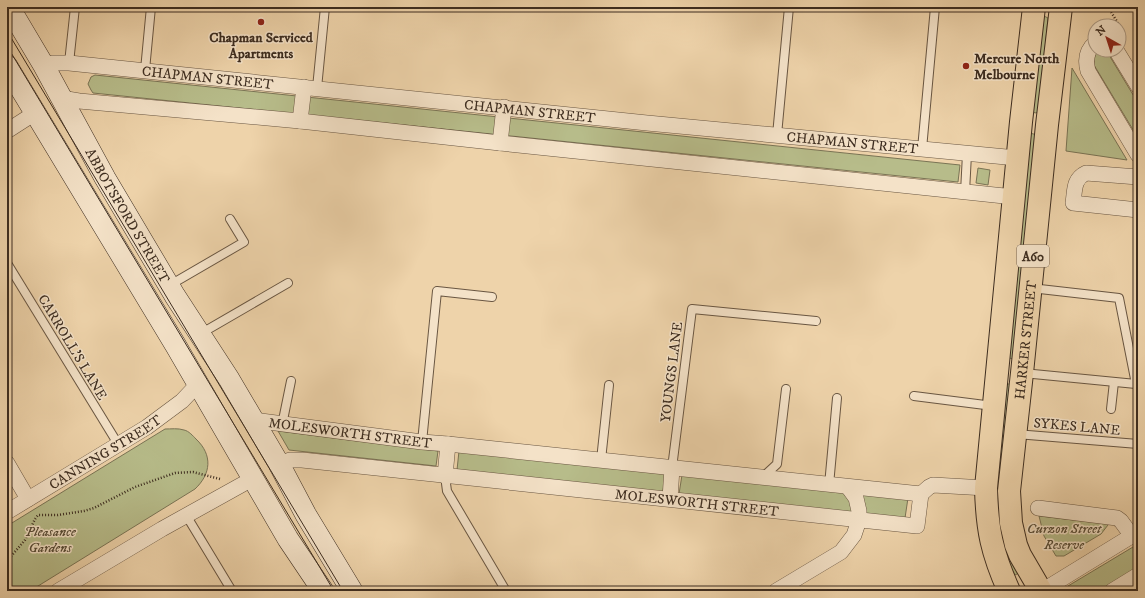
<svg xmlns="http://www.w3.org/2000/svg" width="1145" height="598" font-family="'IM FELL DW Pica',serif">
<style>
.green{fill:#b7bc8a;stroke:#7a7455}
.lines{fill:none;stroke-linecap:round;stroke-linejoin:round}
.lane-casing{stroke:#695642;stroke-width:10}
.street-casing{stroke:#695642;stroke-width:16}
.secondary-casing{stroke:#3d2d20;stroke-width:22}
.highway-casing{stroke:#3d2d20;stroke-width:24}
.path{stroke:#3d2d20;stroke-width:2.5;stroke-dasharray:1 2;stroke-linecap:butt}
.lane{stroke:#f4e2c8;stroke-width:8}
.street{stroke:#f4e2c8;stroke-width:15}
.secondary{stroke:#f4e2c8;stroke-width:21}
.highway{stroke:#eed3aa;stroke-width:22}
.tram{stroke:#3d2d20;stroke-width:1}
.poi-dot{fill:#8f2418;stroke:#f4e2c8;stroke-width:1.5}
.labels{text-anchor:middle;stroke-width:3;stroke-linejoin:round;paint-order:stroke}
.shield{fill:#f4e2c8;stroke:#746352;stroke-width:1}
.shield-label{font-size:13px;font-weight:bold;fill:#3d2d20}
.poi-label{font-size:14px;font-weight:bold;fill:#3d2d20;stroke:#f4e2c8}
.street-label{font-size:14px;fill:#3d2d20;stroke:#f4e2c8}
.park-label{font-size:14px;font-style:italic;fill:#554a35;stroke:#f4e2c8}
</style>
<rect width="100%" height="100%" fill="#eed3aa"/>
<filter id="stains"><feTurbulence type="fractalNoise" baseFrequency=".005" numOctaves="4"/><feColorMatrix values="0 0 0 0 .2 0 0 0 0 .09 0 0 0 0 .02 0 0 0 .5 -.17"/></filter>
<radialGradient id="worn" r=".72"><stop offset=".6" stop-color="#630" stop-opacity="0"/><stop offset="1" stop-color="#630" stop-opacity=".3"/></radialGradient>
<!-- green -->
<g class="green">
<polygon points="1044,16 1048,18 1039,112 1035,113 1032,111 1042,18"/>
<polygon points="1098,50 1106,50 1138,103 1138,138 1094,65 1095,53"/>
<polygon points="1072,68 1127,160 1066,151"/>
<polygon points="95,75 960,165 958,182 93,93 91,90 88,84 91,77"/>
<polygon points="1030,133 1037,135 1013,359 1006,357"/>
<polygon points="978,168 990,170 988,185 976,183"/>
<polygon points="1004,384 1010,384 1019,573 1015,575 1005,556 994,499"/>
<path d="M165,429c6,0 13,-1 19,1 5,1 9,6 12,9 17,16 15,35 -1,50l-165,102h-23v-65z"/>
<polygon points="278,431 438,451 436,466 289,450"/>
<polygon points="459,451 665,474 663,492 457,470"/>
<polygon points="682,475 908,498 905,518 679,494"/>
<polygon points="1039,516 1108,524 1108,525 1101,534 1064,556 1056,556 1044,536"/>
<polygon points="1138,544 1138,567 1099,591 1071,591 1068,586"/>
</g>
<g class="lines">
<defs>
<g id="lane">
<polyline points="69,63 75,7"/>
<polyline points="145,70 151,7"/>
<polyline points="317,88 325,7"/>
<polyline points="777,135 789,7"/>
<polyline points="922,149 935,7 930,7"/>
<polyline points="965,192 967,154"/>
<polyline points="7,263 118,444"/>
<polyline points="170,285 244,242 230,219"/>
<polyline points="200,334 288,283"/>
<polyline points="1023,373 1136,384 1119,298 1031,288"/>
<polyline points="914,396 993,406"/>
<polyline points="1111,409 1114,382"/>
<polyline points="282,425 291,381"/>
<polyline points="1015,434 1138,444"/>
<polyline points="422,442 437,291 492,297"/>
<polyline points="601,460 609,385"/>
<polyline points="672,468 692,309 816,321"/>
<polyline points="445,476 447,491 506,591"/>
<polyline points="763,477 777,464 786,389"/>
<polyline points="829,485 837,398"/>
<polyline points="186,515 232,591"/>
</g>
<g id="street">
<path d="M1095,43c-8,7 -10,17 -7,28l50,84"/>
<polyline points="1116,50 1138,86"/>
<path id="s1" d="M44,66l8,-3h17l578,60 370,35"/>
<polyline points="61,98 79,101 300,121 500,143 1014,197"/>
<polyline points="300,121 304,87"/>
<polyline points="7,131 35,113"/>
<polyline points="500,143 504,107"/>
<path d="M1138,177l-52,-4c-13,6 -11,18 -13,30l65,7"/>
<path id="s2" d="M253,420l169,22 26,2 473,50 8,-7 4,-2 53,3"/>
<polyline points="7,463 28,499"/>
<path id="s3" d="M279,464l11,-4h12l615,66 4,-32"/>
<polyline points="445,476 448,444"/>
<polyline points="670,499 672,468"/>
<polyline points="1038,508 1117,518 1121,521 1132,536"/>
<path id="s4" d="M7,512l140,-85 35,-26 16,-17"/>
<polyline points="58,591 162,529 252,479"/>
<polyline points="776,591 841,552 854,535 859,520 859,511 856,498 848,487"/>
<polyline points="1042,591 1138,532"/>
<polyline points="1112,591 1138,575"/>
</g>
<g id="secondary">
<path id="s5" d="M9,7l35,59 61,112 70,118 54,83 50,85 27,51 46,76"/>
<polyline points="7,66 176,346 288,539 323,591"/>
</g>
<g id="highway">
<path d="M1009,591c-17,-38 -22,-61 -23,-103l35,-366 13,-115"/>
<path id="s6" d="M1041,591l-21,-36 -4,-10 -5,-22 -2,-32 13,-118 25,-248 14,-118"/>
</g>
</defs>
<!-- lane casing -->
<use href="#lane" class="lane-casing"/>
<!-- street casing -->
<use href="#street" class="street-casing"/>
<!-- secondary casing -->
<use href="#secondary" class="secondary-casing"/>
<!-- highway casing -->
<use href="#highway" class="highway-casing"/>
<!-- path -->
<g class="path">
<polyline points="1108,7 1121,28 1119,34"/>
<polyline points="7,561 25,540 35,519 38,515 58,515 84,511 94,508 135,487 175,473 193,472 220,479"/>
</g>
<!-- lane -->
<use href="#lane" class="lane"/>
<!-- street -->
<use href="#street" class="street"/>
<!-- secondary -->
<use href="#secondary" class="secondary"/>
<!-- highway -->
<use href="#highway" class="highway"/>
<!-- tram -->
<g class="tram">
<polyline points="7,31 343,591"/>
<polyline points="7,46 334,591"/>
</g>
</g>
<!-- markers -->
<g class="poi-dot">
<circle cx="261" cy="22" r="4"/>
<circle cx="966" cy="66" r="4"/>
</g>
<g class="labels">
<!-- shield labels -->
<rect class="shield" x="1017" y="245" width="32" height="22" rx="3"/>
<g class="shield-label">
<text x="1033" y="261">A60</text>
</g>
<!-- poi labels -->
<g class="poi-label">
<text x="261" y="42">Chapman Serviced<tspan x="261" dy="16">Apartments</tspan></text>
<text x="974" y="63" text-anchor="start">Mercure North<tspan x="974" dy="16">Melbourne</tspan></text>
</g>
<!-- street labels -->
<g class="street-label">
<text dy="5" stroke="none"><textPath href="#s1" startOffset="165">CHAPMAN STREET</textPath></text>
<text dy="5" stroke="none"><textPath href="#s1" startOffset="489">CHAPMAN STREET</textPath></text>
<text dy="5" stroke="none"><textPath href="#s1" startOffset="813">CHAPMAN STREET</textPath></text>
<text dy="5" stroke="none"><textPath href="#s5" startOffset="240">ABBOTSFORD STREET</textPath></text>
<text dy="5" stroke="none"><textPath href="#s6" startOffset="259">HARKER STREET</textPath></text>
<text transform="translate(73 347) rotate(59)" y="5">CARROLL'S LANE</text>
<text transform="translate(671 372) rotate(-83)" y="5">YOUNGS LANE</text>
<text transform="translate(1077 426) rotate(5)" y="5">SYKES LANE</text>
<text dy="5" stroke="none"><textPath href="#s2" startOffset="98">MOLESWORTH STREET</textPath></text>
<text dy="5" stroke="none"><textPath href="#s4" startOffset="115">CANNING STREET</textPath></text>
<text dy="5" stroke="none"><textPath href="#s3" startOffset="421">MOLESWORTH STREET</textPath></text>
</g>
<!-- park labels -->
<g class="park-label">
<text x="1064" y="533">Curzon Street<tspan x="1064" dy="16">Reserve</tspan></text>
<text x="50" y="536">Pleasance<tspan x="50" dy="16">Gardens</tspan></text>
</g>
</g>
<!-- margin -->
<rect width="1145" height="598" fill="none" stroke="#eed3aa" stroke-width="24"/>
<rect x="8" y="8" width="1129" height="582" fill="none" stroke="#3d2d20" stroke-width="2"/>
<rect x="12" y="12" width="1121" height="574" fill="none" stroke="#3d2d20"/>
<!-- north arrow -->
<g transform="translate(1107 38) rotate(321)"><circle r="19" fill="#f4e2c8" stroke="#ab9a85"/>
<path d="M0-3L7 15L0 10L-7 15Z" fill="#8f2418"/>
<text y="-6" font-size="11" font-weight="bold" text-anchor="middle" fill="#3d2d20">N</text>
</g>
<rect width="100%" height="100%" filter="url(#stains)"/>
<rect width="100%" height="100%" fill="url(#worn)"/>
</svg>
